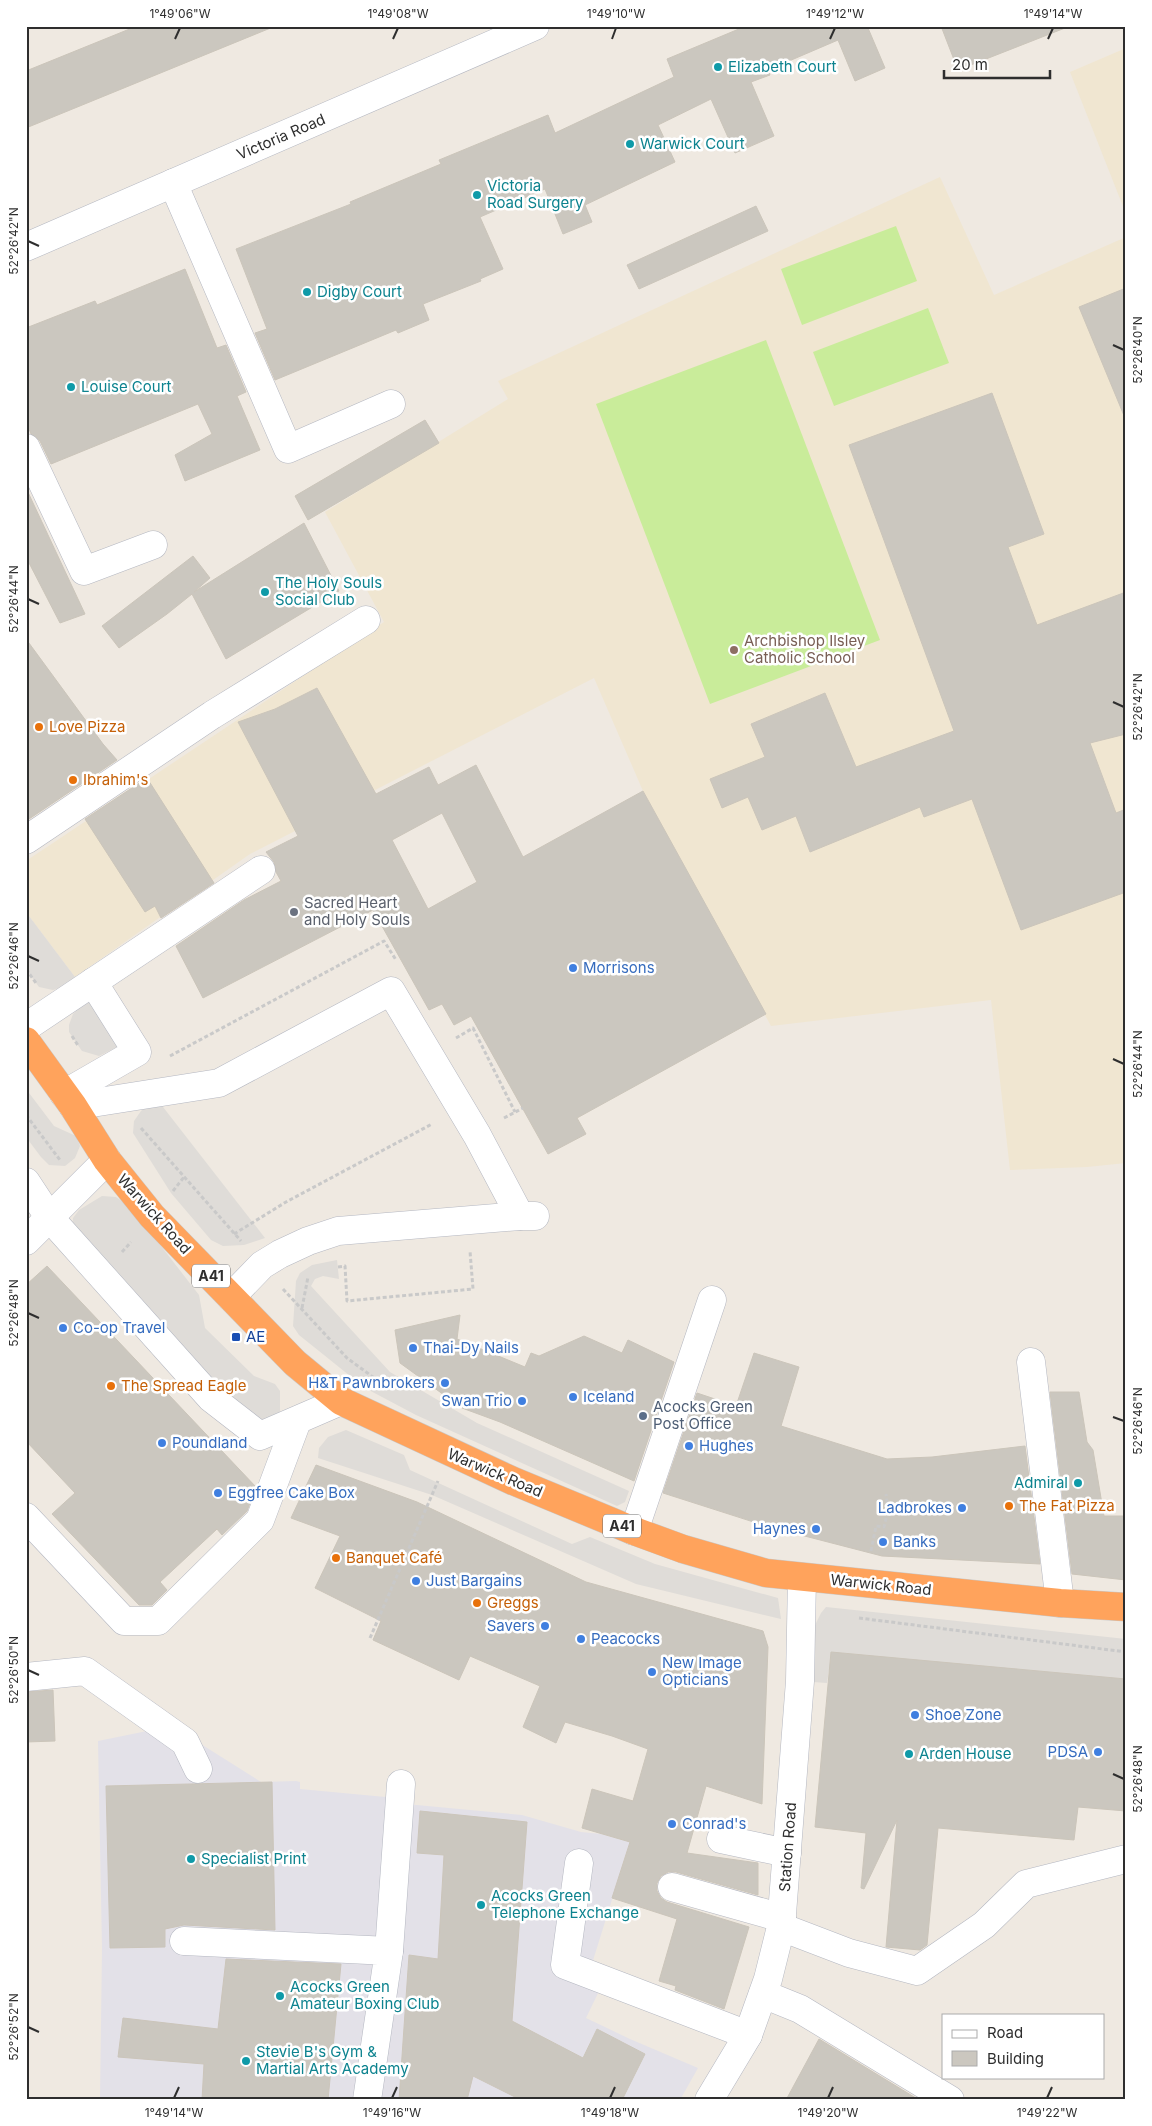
<svg xmlns="http://www.w3.org/2000/svg" width="1152" height="2126" font-family="Inter,sans-serif">
<style>
.industrial{fill:#e3e1e8}
.education{fill:#f0e6d1}
.pitch{fill:#c9ec9a}
.plaza{fill:#dfdcd8}
.building{fill:#cbc7bf;stroke:#cbc5ba;fill-rule:evenodd}
.lines{fill:none;stroke-linecap:round;stroke-linejoin:round}
.minor-casing{stroke:#b4b7c1;stroke-width:29}
.highway-casing{stroke:#c9c9c9;stroke-width:29}
.path{stroke:#c9c9c9;stroke-width:3;stroke-dasharray:4 2.5;stroke-linecap:butt}
.minor{stroke:#fff;stroke-width:28}
.highway{stroke:#ffa35c;stroke-width:28}
.ticks{fill:none;stroke:#2e2e2e;stroke-width:2}
.culture-dot{fill:#0f9aa8;stroke:#fff;stroke-width:2}
.education-dot{fill:#8d6e63;stroke:#fff;stroke-width:2}
.food-dot{fill:#e8710a;stroke:#fff;stroke-width:2}
.worship-dot{fill:#6b7280;stroke:#fff;stroke-width:2}
.shop-dot{fill:#3f7fe0;stroke:#fff;stroke-width:2}
.transit-dot{fill:#1a4fb4;stroke:#fff;stroke-width:2}
.service-dot{fill:#5c6f8a;stroke:#fff;stroke-width:2}
.labels{text-anchor:middle;stroke-width:5;stroke-linejoin:round;paint-order:stroke}
.shield{fill:#fff;stroke:#6d6d6d;stroke-width:1}
.shield-label{font-size:14px;font-weight:bold;fill:#2e2e2e}
.culture-label{font-size:15px;fill:#0d838f;stroke:#fff;text-anchor:start}
.street-label{font-size:15px;fill:#2e2e2e;stroke:#fff}
.education-label{font-size:15px;fill:#785e54;stroke:#fff;text-anchor:start}
.food-label{font-size:15px;fill:#c56008;stroke:#fff;text-anchor:start}
.worship-label{font-size:15px;fill:#5b616d;stroke:#fff;text-anchor:start}
.shop-label{font-size:15px;fill:#366cbe;stroke:#fff;text-anchor:start}
.transit-label{font-size:15px;fill:#164399;stroke:#fff;text-anchor:start}
.service-label{font-size:15px;fill:#4e5e75;stroke:#fff;text-anchor:start}
.neatline{fill:none;stroke:#2e2e2e;stroke-width:2}
.ticks-label{font-size:12px;text-anchor:middle;fill:#2e2e2e}
</style>
<rect width="100%" height="100%" fill="#efe9e1"/>
<!-- industrial -->
<polygon class="industrial" points="177,1729 261,1782 296,1781 300,1782 300,1789 407,1799 406,1804 522,1815 581,1832 601,1834 630,1842 590,1970 602,1985 586,2018 630,2039 698,2068 680,2100 100,2100 102,1948 98,1741 152,1730"/>
<!-- education -->
<g class="education">
<polygon points="1126,48 1126,214 1070,72"/>
<polygon points="940,177 994,295 1126,237 1126,1163 1087,1167 1010,1170 991,1000 771,1026 643,791 594,678 250,854 75,977 26,912 26,861 384,622 325,512 508,399 498,381"/>
</g>
<!-- pitch -->
<g class="pitch">
<polygon points="896,226 917,281 802,325 781,269"/>
<polygon points="928,308 949,363 834,406 813,352"/>
<polygon points="766,340 880,640 710,704 596,404"/>
</g>
<!-- plaza -->
<g class="plaza">
<polygon points="26,912 75,977 62,987 53,990 39,987 26,969"/>
<polygon points="89,998 119,1046 99,1056 82,1051 69,1032 69,1025 73,1014"/>
<polygon points="26,1089 54,1126 76,1136 80,1146 75,1158 65,1166 49,1165 41,1157 26,1137"/>
<polygon points="156,1098 265,1238 244,1245 223,1246 211,1240 171,1193 133,1133 134,1121 141,1111"/>
<polygon points="102,1196 116,1197 126,1204 137,1215 199,1295 205,1328 254,1376 275,1384 280,1391 280,1416 273,1423 245,1420 72,1229 73,1218 79,1210"/>
<polygon points="337,1260 339,1279 323,1276 315,1279 311,1286 390,1372 477,1423 629,1491 625,1502 617,1506 416,1415 365,1388 314,1347 299,1335 293,1326 296,1281 300,1273 312,1265"/>
<polygon points="346,1430 404,1455 410,1470 572,1544 590,1537 655,1564 778,1598 781,1619 636,1584 432,1495 318,1458 319,1448 328,1437"/>
<polygon points="826,1607 1126,1639 1126,1697 880,1673 829,1670 827,1683 813,1682 814,1627 821,1613"/>
</g>
<!-- building -->
<g class="building">
<polygon points="137,26 273,27 26,128 26,71"/>
<polygon points="746,26 871,26 868,28 885,68 855,81 838,40 768,70 770,75 751,82 774,136 735,153 711,99 658,125 675,162 585,205 592,222 563,234 545,189 480,217 503,269 480,279 481,281 423,304 429,320 398,333 396,330 275,380 255,333 267,329 236,249 351,204 350,202 441,164 439,160 548,115 555,133 674,77 667,59"/>
<polygon points="941,26 1064,26 1065,28 958,70"/>
<polygon points="756,206 768,231 639,289 627,265"/>
<polygon points="185,269 217,348 226,345 246,392 237,396 260,450 185,481 175,455 212,434 198,404 51,464 40,441 31,434 26,421 26,328 95,301 97,305"/>
<polygon points="1126,288 1126,418 1125,418 1079,307"/>
<polygon points="992,393 1044,534 1008,547 1037,625 1126,592 1126,734 1090,743 1116,813 1126,809 1126,892 1021,930 972,799 924,817 920,807 810,852 796,816 762,830 748,797 722,808 710,779 765,757 751,724 825,693 856,767 954,731 849,445"/>
<polygon points="425,420 439,443 308,520 295,496"/>
<polygon points="26,488 85,614 60,623 26,557"/>
<polygon points="304,523 339,591 226,659 192,594 167,614 119,648 102,626 193,556 210,578 194,592"/>
<polygon points="26,639 103,744 117,760 26,821"/>
<path d="M317,688l59,106 53,-27 9,18 38,-20 47,92 120,-66 123,223 -189,104 9,16 -38,20 -77,-138 -17,9 -12,-21 -13,6 -56,-100 -170,88 -27,-52 68,-46 37,-19 -5,-9 -2,-10 -8,-10 32,-16 -60,-114 37,-13zM442,813l35,69 -49,27 -36,-69z"/>
<polygon points="147,778 214,883 161,918 155,906 145,912 85,819"/>
<polygon points="47,1266 256,1487 247,1511 222,1535 217,1529 160,1582 167,1590 152,1605 139,1605 52,1514 75,1493 26,1441 26,1285"/>
<polygon points="460,1315 457,1339 525,1367 531,1353 539,1356 584,1336 622,1353 628,1340 674,1362 634,1481 500,1422 462,1408 400,1363 395,1330"/>
<polygon points="754,1353 799,1367 781,1426 887,1459 932,1457 1025,1446 1040,1564 882,1556 766,1526 663,1493 697,1393 736,1406"/>
<polygon points="1050,1392 1079,1392 1087,1442 1093,1450 1104,1516 1126,1516 1126,1580 1072,1574"/>
<polygon points="316,1465 417,1502 586,1582 763,1631 768,1647 762,1804 706,1786 687,1853 758,1863 758,1895 676,1872 668,1872 661,1876 657,1883 657,1891 661,1898 667,1902 749,1927 724,2009 675,1990 676,1986 659,1981 677,1919 612,1898 630,1842 582,1828 592,1789 633,1801 648,1749 612,1736 565,1722 556,1743 523,1727 540,1686 470,1656 459,1680 373,1640 381,1621 315,1588 340,1536 291,1518"/>
<polygon points="831,1652 1126,1679 1126,1811 1078,1807 1074,1840 938,1828 927,1945 920,1950 886,1947 897,1820 864,1889 861,1888 866,1833 815,1827"/>
<polygon points="53,1690 55,1741 26,1742 26,1692"/>
<polygon points="272,1782 275,1930 184,1925 165,1929 165,1947 110,1948 106,1786"/>
<polygon points="420,1811 527,1822 512,2021 583,2058 597,2029 645,2054 622,2100 521,2100 473,2076 467,2100 399,2100 409,1955 438,1959 444,1855 417,1853"/>
<polygon points="226,1959 341,1964 328,2100 202,2100 204,2064 118,2057 123,2018 218,2029"/>
<polygon points="819,2039 919,2100 786,2100"/>
</g>
<g class="lines">
<defs>
<g id="minor">
<polyline points="173,183 288,449 391,404"/>
<polyline points="26,247 535,26"/>
<polyline points="26,448 84,571 153,545"/>
<polyline points="26,840 212,715 366,620"/>
<polyline points="26,1027 261,870"/>
<polyline points="64,1094 137,1052 93,982"/>
<polyline points="73,1106 219,1083 391,991 477,1135 520,1216"/>
<polyline points="26,1182 49,1217 211,1398 260,1436 341,1401"/>
<polyline points="26,1241 107,1160"/>
<polyline points="231,1297 262,1265 280,1254 308,1241 338,1231 520,1216 535,1216"/>
<polyline points="1031,1362 1060,1603"/>
<polyline points="26,1517 124,1621 158,1621 260,1520 297,1421"/>
<polyline points="634,1531 712,1300"/>
<polyline points="26,1677 85,1671 185,1742 198,1769"/>
<polyline points="721,1839 787,1853"/>
<polyline points="579,1863 565,1965 748,2035"/>
<polyline points="672,1887 782,1918"/>
<polyline points="781,1927 849,1953 917,1971 984,1925 1026,1884 1126,1859"/>
<polyline points="184,1941 389,1951 367,2100"/>
<polyline points="389,1951 401,1784"/>
<polyline points="763,1994 800,2009 950,2100"/>
<polyline points="709,2100 748,2035 768,1979 781,1927 800,1681 802,1578"/>
</g>
<polyline id="highway" points="26,1041 73,1106 107,1160 152,1216 295,1363 341,1401 513,1481 634,1531 683,1549 766,1573 1060,1603 1126,1607"/>
</defs>
<!-- minor casing -->
<use href="#minor" class="minor-casing"/>
<!-- highway casing -->
<use href="#highway" class="highway-casing"/>
<!-- path -->
<g class="path">
<polyline points="26,969 36,983"/>
<polyline points="72,1036 79,1047"/>
<polyline points="456,1038 473,1028 515,1112"/>
<polyline points="170,1056 384,941 396,960"/>
<polyline points="26,1115 60,1160"/>
<polyline points="504,1118 523,1108"/>
<polyline points="141,1128 241,1241"/>
<polyline points="173,1191 184,1177"/>
<polyline points="234,1234 286,1202 432,1124"/>
<polyline points="122,1252 131,1242"/>
<polyline points="338,1267 345,1266 347,1301 473,1289 470,1251"/>
<polyline points="283,1289 347,1358 377,1380"/>
<polyline points="302,1308 308,1277"/>
<polyline points="871,1551 876,1526 884,1527 888,1511 886,1494"/>
<polyline points="859,1618 1126,1652"/>
<polyline points="370,1638 438,1481"/>
</g>
<!-- minor -->
<use href="#minor" class="minor"/>
<!-- highway -->
<use href="#highway" class="highway"/>
</g>
<!-- ticks -->
<path class="ticks" d="M175,39l5,-11M393,39l5,-11M612,39l4,-11M830,39l5,-11M1048,39l5,-11M28,241l11,5M1113,345l11,5M28,599l11,5M1113,702l11,5M28,956l11,5M1113,1059l11,5M28,1313l11,5M1113,1417l11,4M28,1670l11,5M1113,1774l11,5M28,2027l11,5M174,2098l5,-11M392,2098l5,-11M610,2098l5,-11M828,2098l5,-11M1047,2098l5,-11"/>
<!-- markers -->
<g class="culture-dot">
<circle cx="718" cy="67" r="5"/>
<circle cx="630" cy="144" r="5"/>
<circle cx="477" cy="195" r="5"/>
<circle cx="307" cy="292" r="5"/>
<circle cx="71" cy="387" r="5"/>
<circle cx="265" cy="592" r="5"/>
<circle cx="1078" cy="1483" r="5"/>
<circle cx="909" cy="1754" r="5"/>
<circle cx="191" cy="1859" r="5"/>
<circle cx="481" cy="1905" r="5"/>
<circle cx="280" cy="1996" r="5"/>
<circle cx="246" cy="2061" r="5"/>
</g>
<circle class="education-dot" cx="734" cy="650" r="5"/>
<g class="food-dot">
<circle cx="39" cy="727" r="5"/>
<circle cx="73" cy="780" r="5"/>
<circle cx="111" cy="1386" r="5"/>
<circle cx="1009" cy="1506" r="5"/>
<circle cx="336" cy="1558" r="5"/>
<circle cx="477" cy="1603" r="5"/>
</g>
<circle class="worship-dot" cx="294" cy="912" r="5"/>
<g class="shop-dot">
<circle cx="573" cy="968" r="5"/>
<circle cx="63" cy="1328" r="5"/>
<circle cx="413" cy="1348" r="5"/>
<circle cx="445" cy="1383" r="5"/>
<circle cx="573" cy="1397" r="5"/>
<circle cx="522" cy="1401" r="5"/>
<circle cx="162" cy="1443" r="5"/>
<circle cx="689" cy="1446" r="5"/>
<circle cx="218" cy="1493" r="5"/>
<circle cx="962" cy="1508" r="5"/>
<circle cx="816" cy="1529" r="5"/>
<circle cx="883" cy="1542" r="5"/>
<circle cx="416" cy="1581" r="5"/>
<circle cx="545" cy="1626" r="5"/>
<circle cx="581" cy="1639" r="5"/>
<circle cx="652" cy="1672" r="5"/>
<circle cx="915" cy="1715" r="5"/>
<circle cx="1098" cy="1752" r="5"/>
<circle cx="672" cy="1824" r="5"/>
</g>
<rect class="transit-dot" x="231" y="1332" width="10" height="10" rx="2.5"/>
<circle class="service-dot" cx="643" cy="1416" r="5"/>
<g class="labels">
<!-- shield labels -->
<g class="shield">
<rect x="192" y="1264.5" width="38" height="23" rx="4"/>
<rect x="603" y="1514.5" width="38" height="23" rx="4"/>
</g>
<g class="shield-label">
<text x="211" y="1281">A41</text>
<text x="622" y="1531">A41</text>
</g>
<!-- culture labels -->
<g class="culture-label">
<text x="728" y="72">Elizabeth Court</text>
<text x="640" y="149">Warwick Court</text>
<text x="487" y="191">Victoria<tspan x="487" dy="17">Road Surgery</tspan></text>
<text x="317" y="297">Digby Court</text>
<text x="81" y="392">Louise Court</text>
<text x="275" y="588">The Holy Souls<tspan x="275" dy="17">Social Club</tspan></text>
<text x="1068" y="1488" text-anchor="end">Admiral</text>
<text x="919" y="1759">Arden House</text>
<text x="201" y="1864">Specialist Print</text>
<text x="491" y="1901">Acocks Green<tspan x="491" dy="17">Telephone Exchange</tspan></text>
<text x="290" y="1992">Acocks Green<tspan x="290" dy="17">Amateur Boxing Club</tspan></text>
<text x="256" y="2057">Stevie B's Gym &amp;<tspan x="256" dy="17">Martial Arts Academy</tspan></text>
</g>
<!-- street labels -->
<g class="street-label">
<text transform="translate(281 137) rotate(-23)" y="5">Victoria Road</text>
<text transform="translate(154 1214) rotate(48)" y="5">Warwick Road</text>
<text transform="translate(495 1473) rotate(23)" y="5">Warwick Road</text>
<text transform="translate(881 1585) rotate(6)" y="5">Warwick Road</text>
<text transform="translate(788 1847) rotate(-86)" y="5">Station Road</text>
</g>
<!-- education labels -->
<g class="education-label">
<text x="744" y="646">Archbishop Ilsley<tspan x="744" dy="17">Catholic School</tspan></text>
</g>
<!-- food labels -->
<g class="food-label">
<text x="49" y="732">Love Pizza</text>
<text x="83" y="785">Ibrahim's</text>
<text x="121" y="1391">The Spread Eagle</text>
<text x="1019" y="1511">The Fat Pizza</text>
<text x="346" y="1563">Banquet Café</text>
<text x="487" y="1608">Greggs</text>
</g>
<!-- worship labels -->
<g class="worship-label">
<text x="304" y="908">Sacred Heart<tspan x="304" dy="17">and Holy Souls</tspan></text>
</g>
<!-- shop labels -->
<g class="shop-label">
<text x="583" y="973">Morrisons</text>
<text x="73" y="1333">Co-op Travel</text>
<text x="423" y="1353">Thai-Dy Nails</text>
<text x="435" y="1388" text-anchor="end">H&amp;T Pawnbrokers</text>
<text x="583" y="1402">Iceland</text>
<text x="512" y="1406" text-anchor="end">Swan Trio</text>
<text x="172" y="1448">Poundland</text>
<text x="699" y="1451">Hughes</text>
<text x="228" y="1498">Eggfree Cake Box</text>
<text x="952" y="1513" text-anchor="end">Ladbrokes</text>
<text x="806" y="1534" text-anchor="end">Haynes</text>
<text x="893" y="1547">Banks</text>
<text x="426" y="1586">Just Bargains</text>
<text x="535" y="1631" text-anchor="end">Savers</text>
<text x="591" y="1644">Peacocks</text>
<text x="662" y="1668">New Image<tspan x="662" dy="17">Opticians</tspan></text>
<text x="925" y="1720">Shoe Zone</text>
<text x="1088" y="1757" text-anchor="end">PDSA</text>
<text x="682" y="1829">Conrad's</text>
</g>
<!-- transit labels -->
<g class="transit-label">
<text x="246" y="1342">AE</text>
</g>
<!-- service labels -->
<g class="service-label">
<text x="653" y="1412">Acocks Green<tspan x="653" dy="17">Post Office</tspan></text>
</g>
</g>
<!-- border -->
<rect width="1152" height="2126" fill="none" stroke="#ffffff" stroke-width="55"/>
<!-- legend -->
<rect x="942" y="2014" width="162" height="65" fill="#ffffff" stroke="#ababab"/>
<rect x="952" y="2030" width="25" height="8" fill="#ffffff" stroke="#ababab"/>
<text x="987" y="2038" font-size="15" fill="#2e2e2e">Road</text>
<rect x="952" y="2051" width="25" height="15" fill="#cbc7bf" stroke="#ababab"/>
<text x="987" y="2064" font-size="15" fill="#2e2e2e">Building</text>
<!-- scale -->
<path d="M944 70v8h106v-8" fill="none" stroke="#2e2e2e" stroke-width="2.5"/>
<text x="952" y="70" font-size="15" fill="#2e2e2e" stroke="#ffffff" stroke-width="4" paint-order="stroke">20 m</text>
<rect x="28" y="28" width="1096" height="2070" class="neatline"/>
<g class="ticks-label">
<text x="180" y="18">1°49'06"W</text>
<text x="398" y="18">1°49'08"W</text>
<text x="616" y="18">1°49'10"W</text>
<text x="835" y="18">1°49'12"W</text>
<text x="1053" y="18">1°49'14"W</text>
<text transform="translate(14 241) rotate(-90)" y="4">52°26'42"N</text>
<text transform="translate(1138 350) rotate(-90)" y="4">52°26'40"N</text>
<text transform="translate(14 599) rotate(-90)" y="4">52°26'44"N</text>
<text transform="translate(1138 707) rotate(-90)" y="4">52°26'42"N</text>
<text transform="translate(14 956) rotate(-90)" y="4">52°26'46"N</text>
<text transform="translate(1138 1064) rotate(-90)" y="4">52°26'44"N</text>
<text transform="translate(14 1313) rotate(-90)" y="4">52°26'48"N</text>
<text transform="translate(1138 1421) rotate(-90)" y="4">52°26'46"N</text>
<text transform="translate(14 1670) rotate(-90)" y="4">52°26'50"N</text>
<text transform="translate(1138 1779) rotate(-90)" y="4">52°26'48"N</text>
<text transform="translate(14 2027) rotate(-90)" y="4">52°26'52"N</text>
<text x="174" y="2117">1°49'14"W</text>
<text x="392" y="2117">1°49'16"W</text>
<text x="610" y="2117">1°49'18"W</text>
<text x="828" y="2117">1°49'20"W</text>
<text x="1047" y="2117">1°49'22"W</text>
</g>
</svg>
